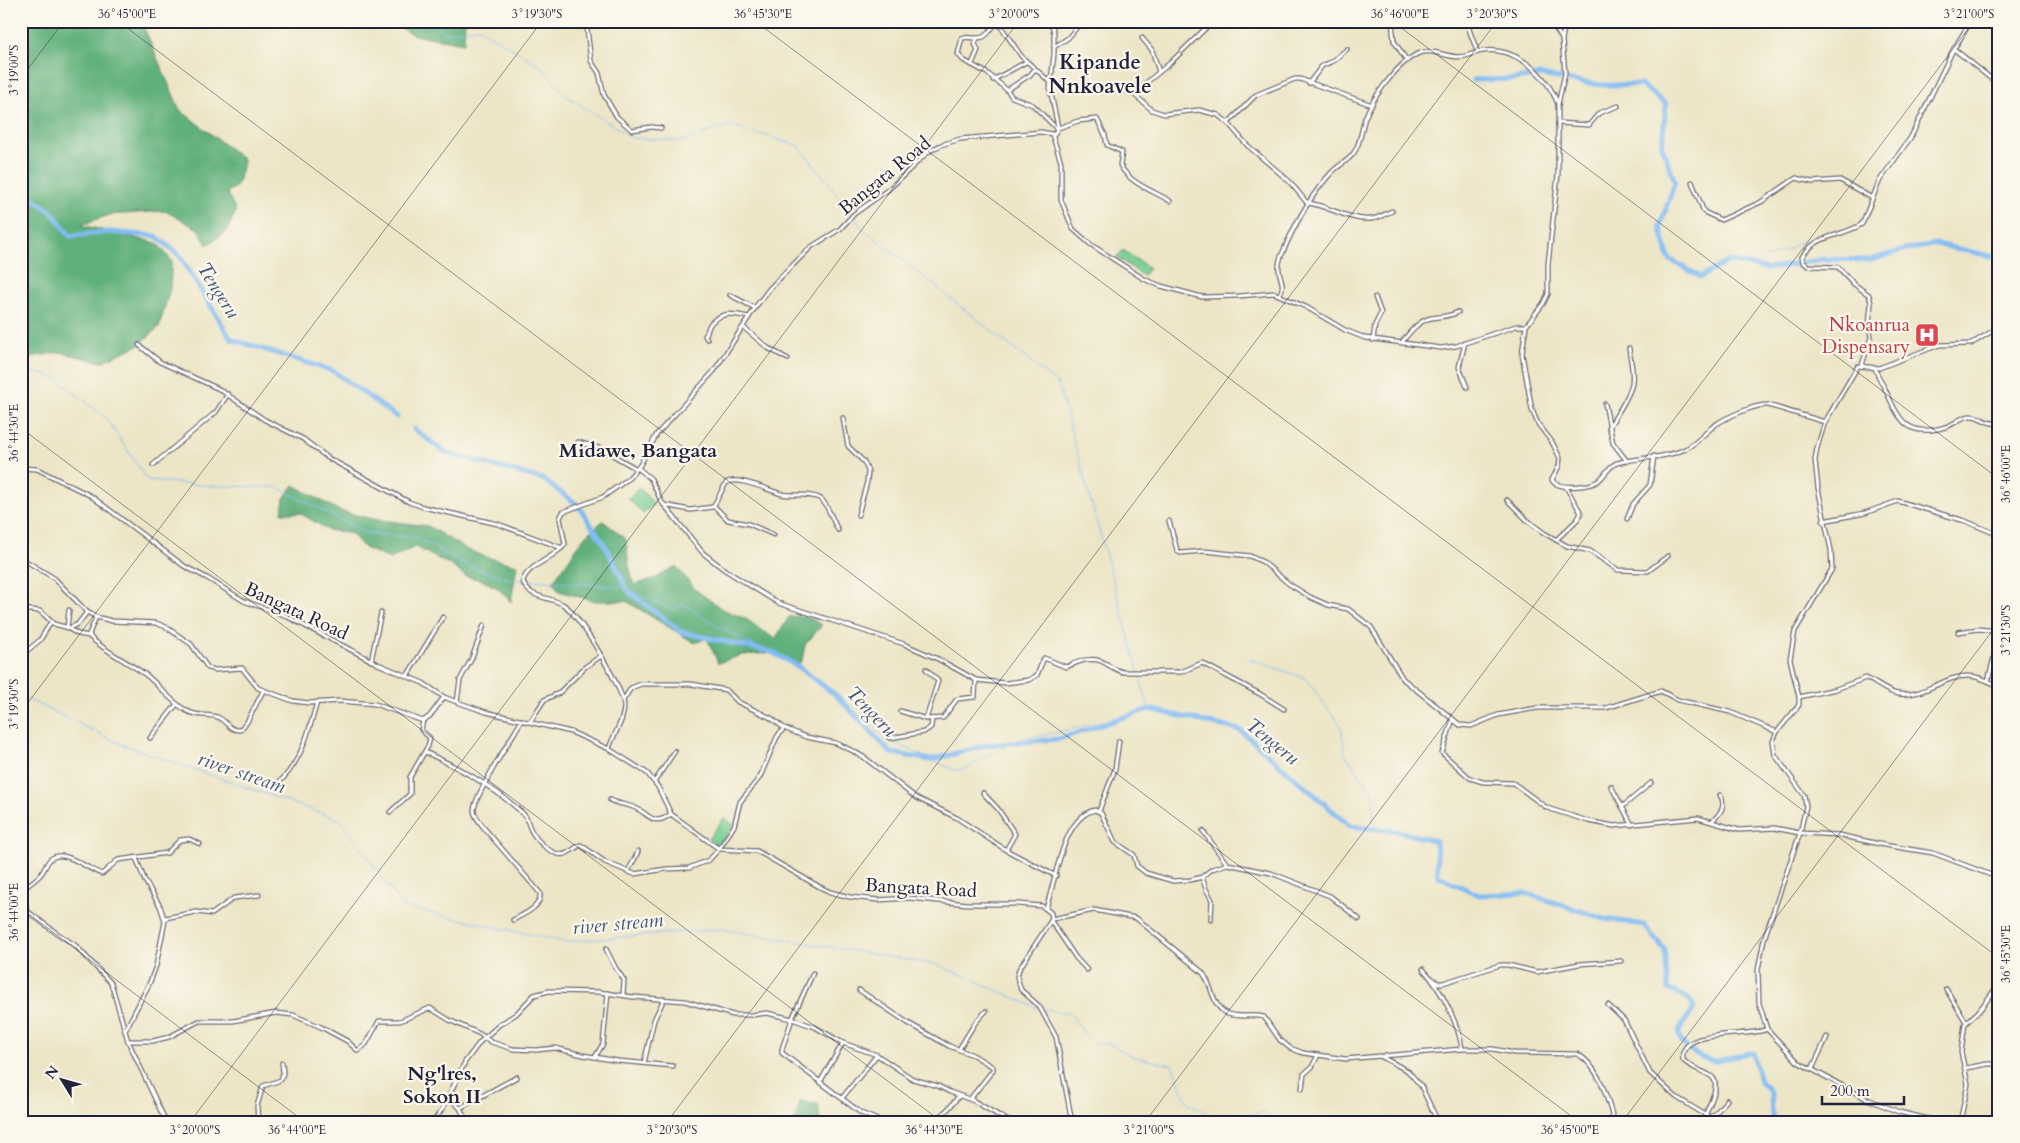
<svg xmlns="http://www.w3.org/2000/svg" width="2020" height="1143" font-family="Cardo,serif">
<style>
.green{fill:#75cd92;stroke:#4c7866}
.forest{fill:#60b07c;stroke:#41695c}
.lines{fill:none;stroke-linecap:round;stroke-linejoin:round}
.stream{stroke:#82bcf3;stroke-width:1}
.river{stroke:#82bcf3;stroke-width:5}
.street-casing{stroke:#69666c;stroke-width:5.5}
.street{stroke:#fff;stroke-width:3}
.ticks{fill:none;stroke:#22223b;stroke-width:1;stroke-opacity:0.45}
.labels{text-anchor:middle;stroke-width:4.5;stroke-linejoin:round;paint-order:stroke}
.street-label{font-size:19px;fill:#22223b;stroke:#fbf7ec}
.health-label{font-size:19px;fill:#be3a42;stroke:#fbf7ec;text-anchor:end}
.water-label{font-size:20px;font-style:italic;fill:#44587b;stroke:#fbf7ec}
.neighbourhood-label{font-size:20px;font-weight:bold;fill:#22223b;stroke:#fbf7ec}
.quarter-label{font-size:21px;font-weight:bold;fill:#22223b;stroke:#fbf7ec}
.neatline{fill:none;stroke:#22223b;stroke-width:2}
.ticks-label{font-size:12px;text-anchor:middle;fill:#22223b}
</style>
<rect width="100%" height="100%" fill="#fbf7ec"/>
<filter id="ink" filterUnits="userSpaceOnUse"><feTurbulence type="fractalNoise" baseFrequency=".02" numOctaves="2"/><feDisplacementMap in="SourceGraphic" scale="10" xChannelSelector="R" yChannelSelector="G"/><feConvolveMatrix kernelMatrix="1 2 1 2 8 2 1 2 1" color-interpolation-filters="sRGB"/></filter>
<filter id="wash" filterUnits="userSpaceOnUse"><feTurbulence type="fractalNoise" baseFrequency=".0096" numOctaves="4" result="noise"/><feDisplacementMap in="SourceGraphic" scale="20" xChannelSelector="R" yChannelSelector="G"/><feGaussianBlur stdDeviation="1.12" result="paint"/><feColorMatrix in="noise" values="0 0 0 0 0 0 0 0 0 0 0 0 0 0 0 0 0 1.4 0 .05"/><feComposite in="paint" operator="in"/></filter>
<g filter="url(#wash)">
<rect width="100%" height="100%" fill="#ece5c6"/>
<!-- green -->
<g class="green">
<polygon points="1123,250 1149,268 1143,276 1117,257"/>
<polygon points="639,488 654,504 643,514 628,498"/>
<polygon points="724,818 734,825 718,846 708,839"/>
</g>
<!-- forest -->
<g class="forest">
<polygon points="21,21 141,21 180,110 244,160 237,186 227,192 236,211 227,231 207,245 198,229 165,211 109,215 81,225 157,243 172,261 170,289 159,327 139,345 101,362 60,352 21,359"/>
<polygon points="389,21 465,21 464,43 414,35"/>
<polygon points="294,485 340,511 373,519 428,526 466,549 486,557 517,565 511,602 498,588 481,580 465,576 449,564 415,547 390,559 364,548 352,534 328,530 300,513 282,513 284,498"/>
<polygon points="603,521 626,539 629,566 634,585 656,578 676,566 696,590 722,609 746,619 775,639 789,617 806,616 822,625 805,645 802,660 797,666 770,653 742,655 718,663 707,638 695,643 626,601 594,601 559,591 553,582 585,536"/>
<polygon points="800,1102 818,1104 820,1122 794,1122"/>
</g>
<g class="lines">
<!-- stream -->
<g class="stream">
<polyline points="430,21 445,33 479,28 541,66 565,95 633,138 683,141 729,125 799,146 852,213"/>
<polyline points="1765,258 1786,251 1804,239"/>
<polyline points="21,368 56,378 106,418 147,480 212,486 277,487 366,533 417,538 471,567 514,580 531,580 623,587 672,610 682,605 688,606 705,619 757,647"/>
<polyline points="776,656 807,671 828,692 850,706 886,739 954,770 966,769 981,759 1019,739 1055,733 1149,709 1058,384 861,227 856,219"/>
<polyline points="1249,659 1305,678 1341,726 1345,754 1374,794 1373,829"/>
<polyline points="21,696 123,745 341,820 403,907 565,942 721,929 939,965 1038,1008"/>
<polyline points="1042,1009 1070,1013 1084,1033 1094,1043 1110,1044 1134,1057 1172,1065 1188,1103 1227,1122"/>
<polyline points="1235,1122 1262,1112 1278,1122"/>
</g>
<!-- river -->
<g class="river">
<polyline points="1473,80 1515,79 1541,75 1562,79"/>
<polyline points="1566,80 1602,85 1641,85 1666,104 1662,146 1675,182 1660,226 1669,259 1701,277 1729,261 1768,269 1824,259 1871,260 1900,251 1936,244 1999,258"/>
<polyline points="21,191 51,211 70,236 108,232 156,236 180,256 231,339 333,371 397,417"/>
<polyline points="414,429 446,453 542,479 577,504"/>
<path d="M579,507l26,38 23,46 53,41 91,20 25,14 39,29 55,58 40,7 56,-15 72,-6 90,-30 91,21 110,96 46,5 40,10 2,35 41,19 46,-2 80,26 39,6 21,25 3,39c12,8 21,3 26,20 -5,7 -16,19 -15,27 2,11 27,26 37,25 13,-1 24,-9 37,-8l7,29 8,7 3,6 1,20 2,7"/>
</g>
</g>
</g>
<g filter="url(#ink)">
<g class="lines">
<defs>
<g id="street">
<polyline points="586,21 591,61 599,73 604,95 617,117 632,130 651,127 661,128"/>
<polyline points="652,21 657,28"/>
<polyline points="997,21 1022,57 1050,82 1076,88 1130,91 1152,110 1164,114 1199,110 1218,115 1228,123 1247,145 1289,181 1308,204"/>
<polyline points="1051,21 1054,33 1054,54 1050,89 1058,127 1054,135"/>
<polyline points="1392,21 1394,41 1407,61"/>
<polyline points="1466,21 1477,51"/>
<polyline points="1551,21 1562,39"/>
<path d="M998,23c-7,3 -8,11 -15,14 -8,3 -14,-1 -21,1l-4,16 5,6 24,13 20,17 5,7 21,8 24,24"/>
<polyline points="1142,38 1152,50 1159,72"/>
<polyline points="1054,47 1068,38 1077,27 1085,21"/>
<polyline points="1954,49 1999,85"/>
<polyline points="972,64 978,50 975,44 977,38"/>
<polyline points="993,80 1026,62"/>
<polyline points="1309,83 1322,66 1333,61 1347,49"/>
<polyline points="1007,90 1030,75 1035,69"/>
<polyline points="1134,93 1170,63 1213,21"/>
<polyline points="1228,123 1256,95 1295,79 1300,79 1372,105"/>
<polyline points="1558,123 1589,125 1599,113 1618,106"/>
<path d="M1058,128l20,-7 19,-2 8,16 2,10 15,7 -2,13c10,19 32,25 50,36"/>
<polyline points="1692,182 1704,212 1721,220 1761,202 1796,178 1812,182 1840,180 1872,198"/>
<path d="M1309,203c19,3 42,18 61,16 7,0 15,-5 22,-8"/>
<polyline points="730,295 755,308"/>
<path d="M1279,295c7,-10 1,-15 0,-25 -1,-7 1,-12 4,-18 12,-28 28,-58 50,-81 6,-6 15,-10 20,-17 8,-10 8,-24 12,-36 8,-21 32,-54 52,-64 17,-8 34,8 52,1 38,-16 75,14 89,49"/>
<polyline points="1526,326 1543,304 1548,294 1548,264 1558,175 1558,104 1565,73 1562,40 1565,21"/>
<polyline points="743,327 768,348 788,359"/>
<path d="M707,339l-2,-3c3,-4 3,-11 7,-14 12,-11 22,-8 37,-5"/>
<polyline points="1373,340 1375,325 1381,313 1375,297"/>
<path d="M1402,342c8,-10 16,-21 29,-24 10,-2 18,-1 27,-6"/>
<polyline points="1465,343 1459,367 1467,387"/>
<polyline points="139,345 160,362 219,389 265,420 303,439 328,458 409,502 423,507 498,524 562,548"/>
<path d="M1862,365l9,-28 -2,-12 2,-22 -2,-8 -15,-11 -16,-17 -30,-1 -5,-4 -1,-5c14,-23 40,-20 60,-33l18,-44 31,-43 41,-85 19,-31"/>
<path d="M1875,368c3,9 8,17 12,25 13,29 22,45 58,34 9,-2 15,-10 25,-11 11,-1 14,9 29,7"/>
<polyline points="1605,404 1613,443 1627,461"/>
<polyline points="843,418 848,446 864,462 868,471 867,482 858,515"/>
<path d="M1609,428c6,-12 22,-33 23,-45 2,-11 -2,-24 -3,-35"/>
<polyline points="578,442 602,449 637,469"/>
<polyline points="153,465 216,412 228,394"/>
<polyline points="21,468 37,469 91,496 184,566 207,578 244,601 284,615 378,664 423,683 444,697 457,702 486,712 571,732 609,749 647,773 658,787 671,814 719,849 757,851 818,886 830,892 850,897 878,900 909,898 968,904 1018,904 1042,906 1051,913 1052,919 1019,969 1017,977 1021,990 1039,1006 1056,1037 1072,1122"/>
<path d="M638,468l13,11 10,22 42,52 22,17 53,33 126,41 34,15 38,21 29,3 24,-3 8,-5 7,-17 22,9c12,-5 26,-12 39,-4 6,4 11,7 18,9h58l21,-9 58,31 24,15"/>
<polyline points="1507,500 1528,521 1544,533 1567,546 1590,551 1618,570 1648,571 1668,556"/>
<path d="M664,505l26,5 23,-3 13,-24c11,-8 44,8 56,11 12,3 27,-2 39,5 6,4 13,25 17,31"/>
<polyline points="714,506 728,520 749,524 774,535"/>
<polyline points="1627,519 1633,504 1650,485 1654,456"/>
<polyline points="1169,521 1177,550 1180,553 1205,551 1250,556 1263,562 1289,584 1310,597 1328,605 1348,609 1371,627 1403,679 1460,725 1471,726 1498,715 1537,708 1606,708 1661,691 1678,700 1730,712 1777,732"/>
<polyline points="1823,521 1865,513 1898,501 1965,521 1999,535"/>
<polyline points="1556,540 1577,520 1581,513 1566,487"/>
<polyline points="21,558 54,578 87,612 96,617 112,621 156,623 166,627 191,644 208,668 215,670 242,668 258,688 293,701 309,703 340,701 375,704 423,721 430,716 444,697"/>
<polyline points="21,609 40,611 54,624 69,628 78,624 87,612"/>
<polyline points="69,610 67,628 78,634 89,636"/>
<path d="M96,617l-7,17 2,4c17,15 37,24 55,37 14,11 25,27 41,36 11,6 20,3 30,6 9,3 12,14 23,13l7,-8 16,-31"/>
<polyline points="1958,632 1978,629 1999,631"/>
<polyline points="21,656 40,640 51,622"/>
<polyline points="371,661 381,613"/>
<polyline points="926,669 938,681 926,719"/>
<polyline points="407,676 443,617"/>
<polyline points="1988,681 1994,657 1999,650"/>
<path d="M1799,697l37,-8 30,-11c11,5 20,14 32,16 26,4 46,-19 71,-18 10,0 21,6 30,10"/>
<polyline points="624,699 631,688 641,684 691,684 726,690 738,702 771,718 784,728 806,737 836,743 853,751 865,758 915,797 957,818 1006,850 1056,876"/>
<polyline points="457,702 460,680 472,658 484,625"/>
<polyline points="900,711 926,719 943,718 957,699 975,697 976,680"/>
<polyline points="1453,719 1442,753 1470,778 1483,782 1513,783 1547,808 1588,821 1614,826 1698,818 1739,830 1774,828 1800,833 1839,835 1884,845 1933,853 1999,878"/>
<polyline points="530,722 544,700 559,693 585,667 601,656"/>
<polyline points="150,738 177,704"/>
<polyline points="890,738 924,732 931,727 932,719"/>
<path d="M609,749c4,-15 15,-27 15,-43 0,-16 -46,-93 -60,-101 -12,-8 -38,-7 -41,-24 4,-16 31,-22 42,-37l-5,-26 3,-6 40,-15 25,-18 12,-14 17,-31 57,-63 43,-66 13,-17 41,-41 29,-18 14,-15 35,-25 39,-37 13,-7 19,-6 81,-7 11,2 9,28v38l12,29 17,15 54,35 17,7 41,11 37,-1 35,-3 32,14 39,23 20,8 76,10 15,-2 60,-20h10l-4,28 10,56 6,14 14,18 8,16 -1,8 -7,14c5,10 37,7 46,1 7,-5 11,-16 19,-18 22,-6 47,-4 68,-14 12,-5 19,-16 30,-24 10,-7 40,-21 53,-20l57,17"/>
<path d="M425,752c34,16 66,33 94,58 11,9 7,12 13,22 5,9 16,19 26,22 9,3 16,-7 23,-9l24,17 29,12 32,-5 23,-1 20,-8 10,-11 15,-23 6,-24 20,-25 17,-40 7,-9"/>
<polyline points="655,781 675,751"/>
<path d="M277,784c24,-20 32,-53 40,-82"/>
<polyline points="1611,786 1632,825"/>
<polyline points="983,793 998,809 1015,834 1006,850"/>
<path d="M610,800c7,4 15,4 23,7 17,6 19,21 38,7"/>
<polyline points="1622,807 1651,783"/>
<polyline points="1099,811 1115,769 1119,741"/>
<polyline points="390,812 410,794 410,777 428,746 430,738 421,730 423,721"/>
<path d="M1712,821c8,-7 15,-15 8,-26"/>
<polyline points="1203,831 1227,864"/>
<path d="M627,872c3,-4 10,-17 11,-21"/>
<polyline points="1202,877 1206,889 1212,900 1211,920"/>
<polyline points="21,885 27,911 55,932 75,945 111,983 128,1041 166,1122"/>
<path d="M23,889c6,-5 13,-9 18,-15 4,-4 6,-14 11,-16 14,-9 38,13 50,16l16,-14 49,-7 13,-13 9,-1 11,5"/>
<path d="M1046,908c10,-27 16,-91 49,-98l6,3 14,29 19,13 3,11 9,7 27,8 18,-1 11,-3 10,-8 15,-5 44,9 59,23 29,23"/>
<polyline points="21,913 27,911"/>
<polyline points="165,918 196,912 212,914 234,898 259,895"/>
<path d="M1052,919l42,-9 42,8 66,54c11,12 9,35 26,42 11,4 24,0 36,3l16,23 10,8 13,5 43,6 34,-3 28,15 13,15 17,36"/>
<path d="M513,920c11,-6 29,-13 27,-27l-56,-65c-3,-5 -9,-10 -10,-17 -1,-14 39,-75 48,-91"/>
<polyline points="1051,921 1076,958 1087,970"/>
<polyline points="606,949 615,967 624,980 623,995"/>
<path d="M1423,969c17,18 36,55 39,80"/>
<polyline points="813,973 792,1019 782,1049 782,1053 861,1113 882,1122"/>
<polyline points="1430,977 1438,983 1443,983 1500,965 1508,965 1537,972 1579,964 1621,961"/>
<polyline points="1946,989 1966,1022"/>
<polyline points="859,990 908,1023 949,1046 973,1055 993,1067 993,1070 970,1099"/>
<polyline points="1608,1005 1624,1020 1650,1073 1676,1097 1709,1117 1714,1115 1727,1100"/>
<polyline points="125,1031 150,982 156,966 165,921 160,906 145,881 136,858"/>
<polyline points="128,1041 153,1041 169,1037 199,1021 233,1021 276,1013 293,1015 321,1027 347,1041 358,1051 366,1044 379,1021 400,1021 430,1008 451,1021 480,1034 491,1042 513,1049 536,1050 555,1048 583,1055 618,1061 673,1066"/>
<polyline points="959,1049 975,1023 986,1011"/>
<path d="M1383,1056l79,-7h31l21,4 63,1c22,11 31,46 37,68"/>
<polyline points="595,1057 603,1044 608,993"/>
<polyline points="644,1063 654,1020 664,999"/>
<polyline points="1966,1068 1987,1064 1999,1064"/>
<polyline points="1812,1069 1827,1037"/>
<polyline points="820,1082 843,1043"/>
<polyline points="1302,1089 1304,1074 1312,1067 1318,1055"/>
<polyline points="448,1097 460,1108 467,1122"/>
<polyline points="842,1098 877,1055"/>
<polyline points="460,1108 517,1077"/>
<polyline points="258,1122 257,1106 263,1086 281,1080 283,1073 282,1063"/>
<polyline points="433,1122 443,1108 465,1062 480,1042 499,1025 516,1014 534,995 549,991 599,992 633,997 685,1001 733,1015 751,1015 767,1013 792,1019 815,1027 843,1043 877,1055 913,1079 938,1086 950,1092 974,1101 1010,1122"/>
<polyline points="934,1122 950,1107 959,1096"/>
<polyline points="1700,1122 1704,1119"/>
<path d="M1704,1122c0,-12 20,-37 7,-46 -10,-6 -20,-8 -28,-16 -6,-33 68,-22 84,-31"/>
<polyline points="1941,1122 1899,1112 1867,1099 1798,1062 1767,1029 1759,1003 1758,970 1764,939 1800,833 1806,806 1804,795 1775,755 1773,741 1777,732 1799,705 1799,697 1790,659 1795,631 1832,569 1831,550 1818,488 1815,460 1817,448 1825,422 1858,366 1879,368 1939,345 1971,344 1999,327"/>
<polyline points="1960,1122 1968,1084 1961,1052 1965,1024 1979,1011 1999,984"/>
</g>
</defs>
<!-- street casing -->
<use href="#street" class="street-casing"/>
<!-- street -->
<use href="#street" class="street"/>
</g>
</g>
<!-- ticks -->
<path class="ticks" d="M118,21l1461,1101M755,21l1244,937M1392,21l607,458M21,78l43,-57M21,428l921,694M21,712l521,-691M21,908l284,214M190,1122l829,-1101M667,1122l830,-1101M1145,1122l829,-1101M1622,1122l377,-500"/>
<!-- icons -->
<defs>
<symbol id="hospital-square" viewBox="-11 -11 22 22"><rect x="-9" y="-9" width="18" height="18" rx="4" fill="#e0444e" stroke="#fbf7ec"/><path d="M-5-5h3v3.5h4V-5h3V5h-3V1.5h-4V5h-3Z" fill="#fff"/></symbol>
</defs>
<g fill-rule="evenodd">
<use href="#hospital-square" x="1913" y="321" width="28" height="28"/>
</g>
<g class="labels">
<!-- street labels -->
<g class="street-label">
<text transform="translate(884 175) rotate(-39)" y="7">Bangata Road</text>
<text transform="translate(297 610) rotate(25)" y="7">Bangata Road</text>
<text transform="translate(921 887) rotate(3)" y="7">Bangata Road</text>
</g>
<!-- health labels -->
<g class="health-label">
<text x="1910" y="331">Nkoanrua<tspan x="1910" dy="22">Dispensary</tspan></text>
</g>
<!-- water labels -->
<g class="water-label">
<text transform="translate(219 290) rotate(58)" y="7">Tengeru</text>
<text transform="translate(872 711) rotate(46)" y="7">Tengeru</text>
<text transform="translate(1273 741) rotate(39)" y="7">Tengeru</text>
<text transform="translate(242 772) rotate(19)" y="7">river stream</text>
<text transform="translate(618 923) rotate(-5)" y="7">river stream</text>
</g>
<!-- neighbourhood labels -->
<g class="neighbourhood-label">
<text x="638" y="457">Midawe, Bangata</text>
<text x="442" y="1080">Ng'lres,<tspan x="442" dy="23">Sokon II</tspan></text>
</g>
<!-- quarter labels -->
<g class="quarter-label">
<text x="1100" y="69">Kipande<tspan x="1100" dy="24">Nnkoavele</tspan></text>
</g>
</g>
<!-- margin -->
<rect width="2020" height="1143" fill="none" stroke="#fbf7ec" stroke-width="55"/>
<!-- north arrow -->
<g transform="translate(62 1080) rotate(307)" stroke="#fbf7ec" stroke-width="4" paint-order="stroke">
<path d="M0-4L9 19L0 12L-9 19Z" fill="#22223b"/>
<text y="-8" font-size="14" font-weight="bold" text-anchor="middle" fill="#22223b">N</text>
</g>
<!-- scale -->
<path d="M1822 1096v8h82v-8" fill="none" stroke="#22223b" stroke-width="2.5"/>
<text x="1830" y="1096" font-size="15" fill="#22223b" stroke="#fbf7ec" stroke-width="4" paint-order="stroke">200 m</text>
<rect x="28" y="28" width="1964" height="1088" class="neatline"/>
<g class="ticks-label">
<text x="127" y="18">36°45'00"E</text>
<text x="537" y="18">3°19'30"S</text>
<text x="763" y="18">36°45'30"E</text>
<text x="1014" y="18">3°20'00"S</text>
<text x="1400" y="18">36°46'00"E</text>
<text x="1492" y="18">3°20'30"S</text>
<text x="1969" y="18">3°21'00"S</text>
<text transform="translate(14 70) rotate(-90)" y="4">3°19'00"S</text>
<text transform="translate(14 433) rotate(-90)" y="4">36°44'30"E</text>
<text transform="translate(2006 474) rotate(-90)" y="4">36°46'00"E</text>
<text transform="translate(2006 630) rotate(-90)" y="4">3°21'30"S</text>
<text transform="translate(14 704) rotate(-90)" y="4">3°19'30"S</text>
<text transform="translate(14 912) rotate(-90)" y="4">36°44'00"E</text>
<text transform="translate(2006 954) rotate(-90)" y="4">36°45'30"E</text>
<text x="195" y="1134">3°20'00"S</text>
<text x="297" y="1134">36°44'00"E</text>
<text x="672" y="1134">3°20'30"S</text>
<text x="934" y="1134">36°44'30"E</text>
<text x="1149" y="1134">3°21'00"S</text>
<text x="1570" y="1134">36°45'00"E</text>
</g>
</svg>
